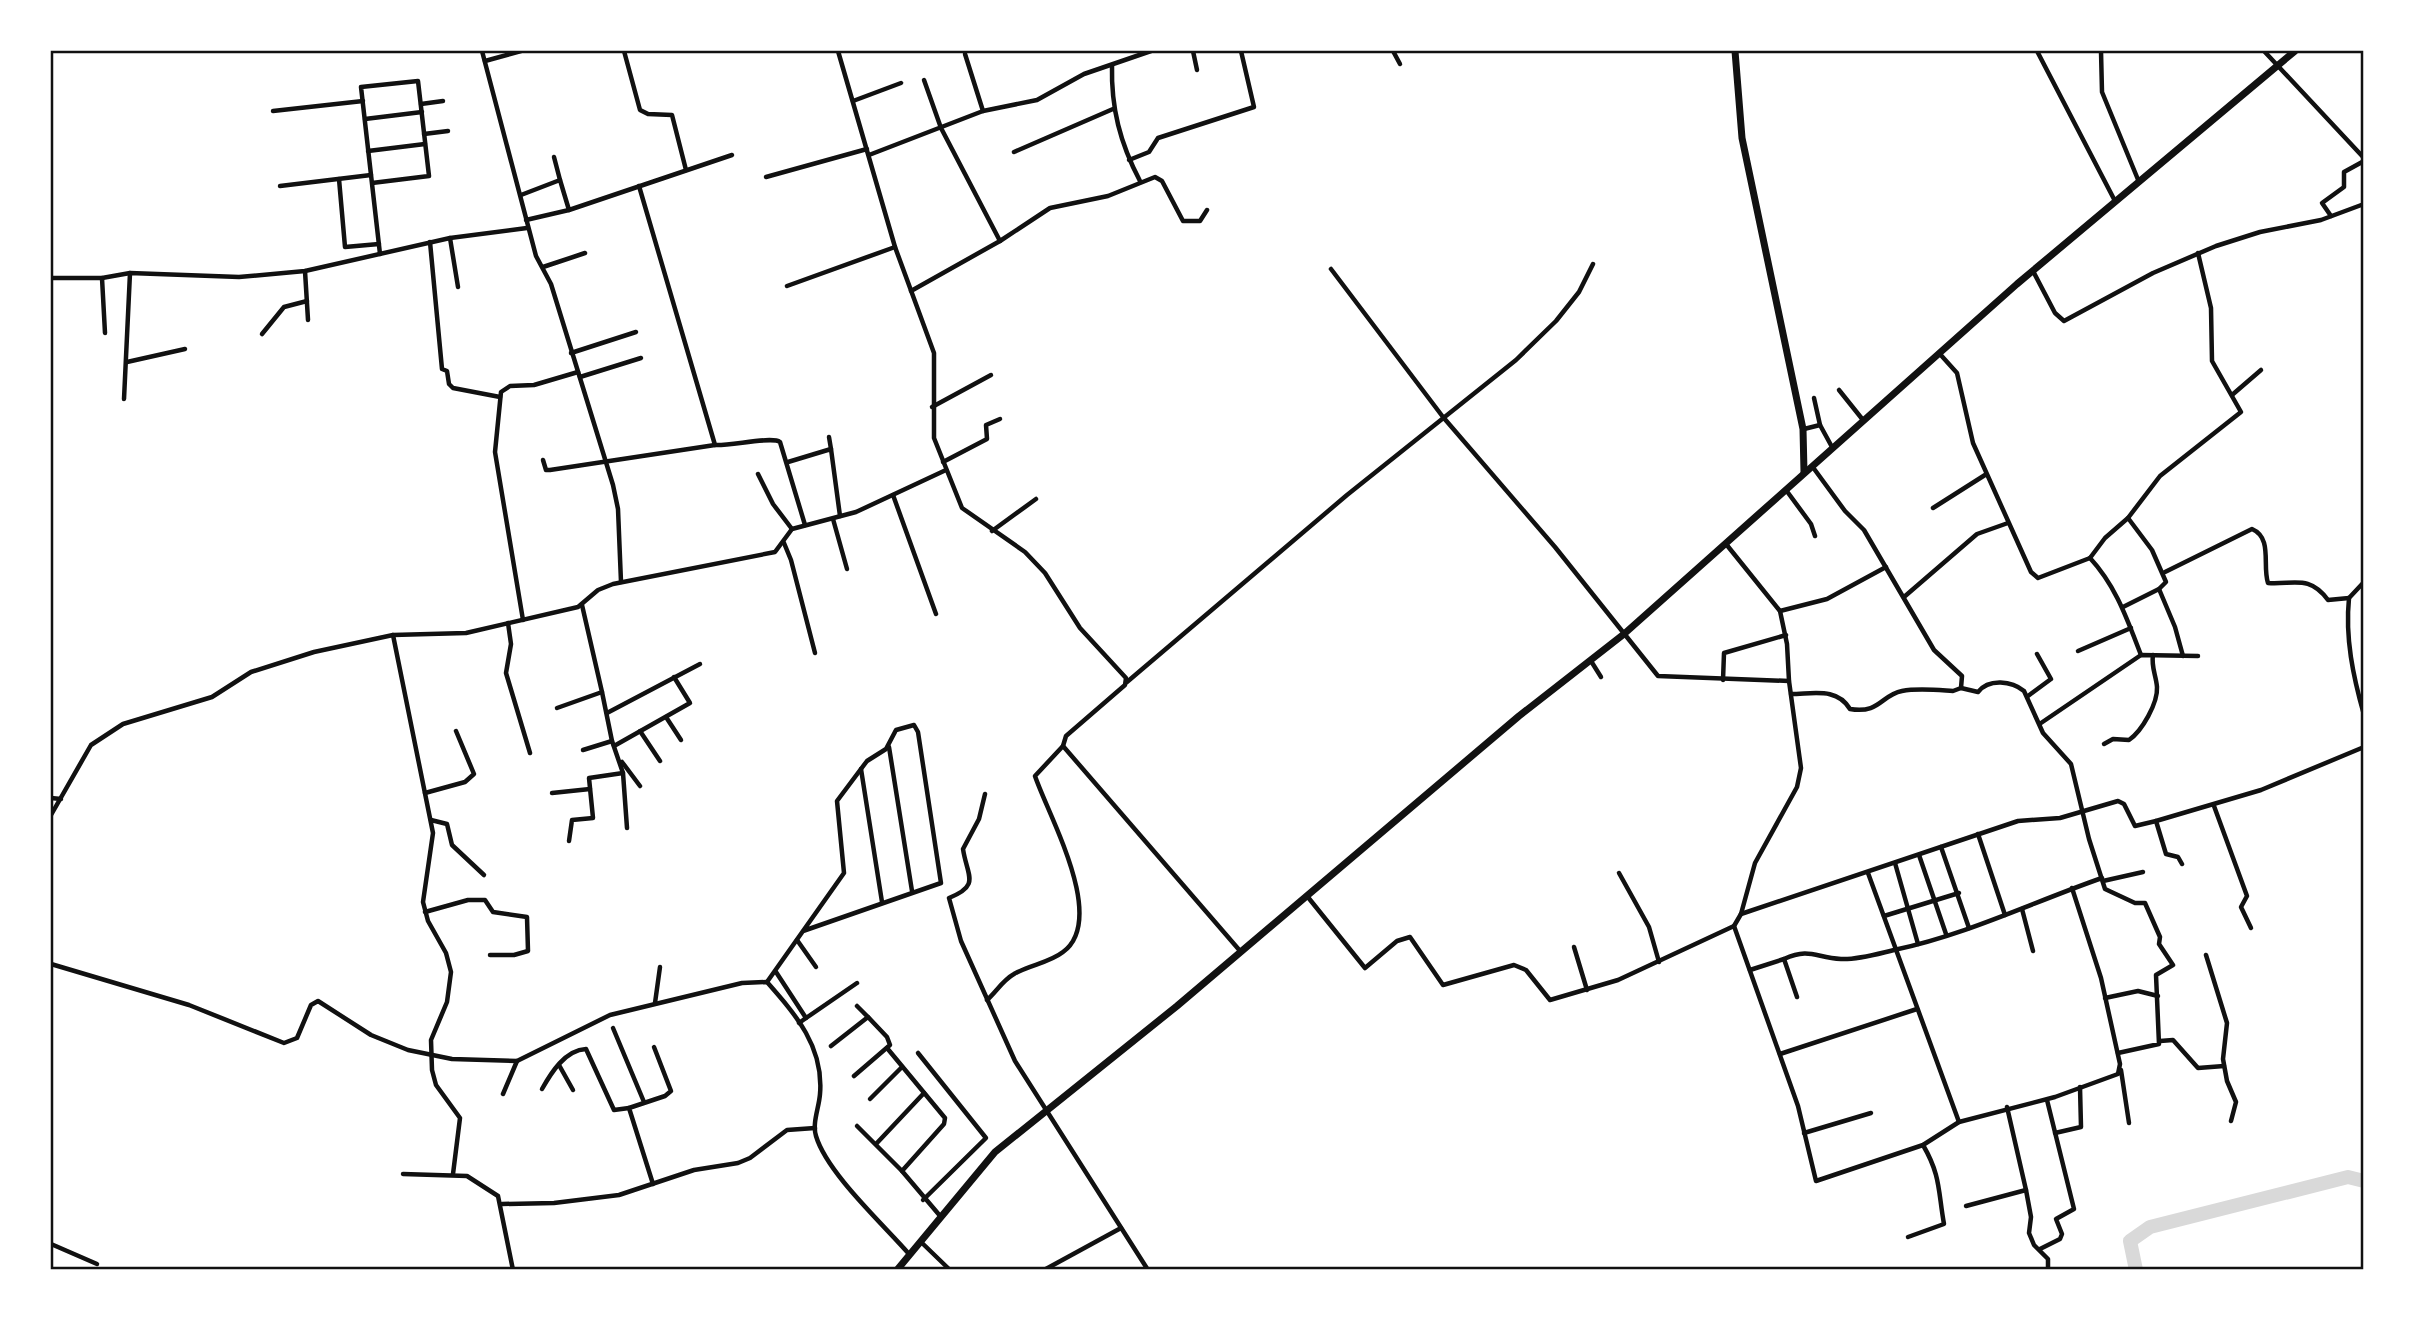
<svg xmlns="http://www.w3.org/2000/svg" width="2415" height="1321" font-family="Inter,sans-serif">
<style>
.lines{fill:none;stroke-linecap:round;stroke-linejoin:round}
.river{stroke:#d9d9d9;stroke-width:14}
.minor{stroke:#111;stroke-width:4.5}
.primary{stroke:#111;stroke-width:7}
.neatline{fill:none;stroke:#111;stroke-width:2.5}
</style>
<rect width="100%" height="100%" fill="#fff"/>
<g class="lines">
<!-- river -->
<polyline class="river" points="2136,1270 2130,1241 2150,1227 2348,1177 2364,1181"/>
<!-- minor -->
<g class="minor">
<polyline points="482,51 536,256 551,284 613,485 618,509 621,582"/>
<polyline points="624,51 640,110 648,114 672,115 686,170"/>
<polyline points="838,51 895,247 934,353 934,438 962,508 1025,552 1045,573 1080,628 1126,678 1125,685 1066,736 1063,746 1241,952"/>
<polyline points="1193,51 1197,70"/>
<polyline points="1393,51 1400,64"/>
<polyline points="2037,51 2115,201"/>
<polyline points="2101,51 2102,92 2139,182"/>
<polyline points="2264,51 2364,158"/>
<polyline points="965,54 983,111"/>
<polyline points="485,61 521,51"/>
<path d="M1112,65c-1,43 8,78 28,116"/>
<polyline points="924,80 941,128 1000,241"/>
<polyline points="853,101 901,83"/>
<polyline points="421,104 443,101"/>
<polyline points="273,111 363,101"/>
<polyline points="365,119 422,112"/>
<polyline points="424,134 448,131"/>
<polyline points="368,151 425,144"/>
<polyline points="1014,152 1113,109"/>
<polyline points="869,155 983,111 1037,100 1084,74 1151,51"/>
<polyline points="554,157 560,180"/>
<polyline points="1129,160 1149,152 1158,138 1254,107 1241,51"/>
<polyline points="766,177 867,149"/>
<polyline points="339,179 345,247 379,244"/>
<polyline points="372,183 429,176 418,81 361,87 380,254"/>
<polyline points="280,186 371,175"/>
<path d="M639,186l76,259c16,1 57,-9 65,-3l25,83"/>
<polyline points="521,195 560,180 569,210 732,155"/>
<polyline points="2331,216 2322,203 2344,187 2344,172 2364,161"/>
<polyline points="526,220 569,210"/>
<polyline points="450,238 458,287"/>
<polyline points="430,242 442,369 447,371 449,384 453,388 500,397"/>
<polyline points="543,267 585,253"/>
<polyline points="1331,269 1443,417 1555,547 1658,676 1789,681"/>
<polyline points="305,271 308,320"/>
<polyline points="2033,271 2055,313 2064,321 2153,273 2216,246 2260,232 2321,220 2364,204"/>
<polyline points="51,278 102,278 130,273 239,277 305,271 450,238 527,228"/>
<polyline points="102,278 105,333"/>
<polyline points="787,286 895,247"/>
<polyline points="911,291 1000,241 1050,208 1108,196 1155,177 1162,181 1183,221 1200,221 1207,210"/>
<polyline points="262,334 284,307 307,301"/>
<polyline points="571,353 636,332"/>
<polyline points="1939,353 1957,373 1973,443 2031,572 2038,578 2090,558 2105,538 2128,518 2160,476 2241,412 2212,361 2211,308 2198,253"/>
<polyline points="127,362 185,349"/>
<polyline points="580,377 641,358"/>
<polyline points="1839,390 1863,420"/>
<polyline points="2232,395 2261,370"/>
<polyline points="1814,398 1820,425 1832,447"/>
<polyline points="124,399 130,273"/>
<polyline points="932,407 991,375"/>
<polyline points="1804,429 1820,425"/>
<polyline points="829,437 831,449"/>
<polyline points="543,460 546,470 550,470 715,445"/>
<polyline points="788,462 831,449 840,516"/>
<polyline points="943,462 987,439 986,425 1000,419"/>
<polyline points="1812,466 1845,511 1864,530 1934,650 1962,676 1961,688"/>
<polyline points="758,474 773,504 792,529"/>
<polyline points="1786,490 1811,524 1815,536"/>
<polyline points="893,495 936,614"/>
<polyline points="1933,508 1985,475"/>
<polyline points="833,519 847,569"/>
<polyline points="992,531 1036,499"/>
<polyline points="784,543 791,560 815,653"/>
<polyline points="1726,544 1780,611 1787,644 1789,681 1801,768 1797,787 1755,863 1741,914 1734,926 1798,1106 1816,1181 1923,1145 1959,1122 2055,1097 2118,1074 2120,1064 2101,978 2072,888"/>
<path d="M2090,558c26,28 37,61 51,97"/>
<path d="M2165,572l87,-43c21,9 10,37 16,54 25,2 41,-9 60,17l21,-2"/>
<path d="M2364,582l-15,16c-4,40 4,78 15,117"/>
<polyline points="2159,589 2175,627 2183,656"/>
<polyline points="1904,597 1977,534 2008,523"/>
<polyline points="2123,607 2159,589 2166,582 2152,550 2128,518"/>
<polyline points="1780,611 1827,599 1886,567"/>
<polyline points="523,620 495,452 501,392 510,386 534,385 578,372"/>
<polyline points="508,623 511,644 506,673 530,753"/>
<polyline points="393,635 433,833 423,902 428,921 446,953 451,972 447,1002 431,1040 432,1070 436,1085 460,1118 453,1174"/>
<polyline points="2078,651 2131,628"/>
<polyline points="1591,661 1601,677"/>
<polyline points="1723,680 1724,653 1786,635"/>
<polyline points="1127,682 1347,495 1516,360 1556,321 1579,292 1593,264"/>
<polyline points="602,692 612,741 623,773 627,828"/>
<path d="M1791,694c22,0 46,-7 59,15 30,5 31,-14 52,-18 16,-3 35,-1 51,0l8,-3 17,4c11,-14 34,-11 46,-1l19,42 28,31 18,75 16,50 30,14h10l15,34 -1,7 14,21 -17,10 3,69 -41,9"/>
<polyline points="2028,696 2051,679 2037,654"/>
<polyline points="557,708 602,692 582,605"/>
<polyline points="607,713 700,664"/>
<polyline points="666,717 681,740"/>
<polyline points="2041,723 2141,655 2198,656"/>
<polyline points="640,731 660,761"/>
<path d="M2104,744l9,-5 16,1c13,-9 29,-37 28,-53 -1,-12 -6,-20 -4,-32"/>
<polyline points="614,746 690,703 674,677"/>
<polyline points="889,747 912,891"/>
<polyline points="583,750 612,741"/>
<polyline points="622,762 640,786"/>
<polyline points="861,769 882,902"/>
<polyline points="425,793 465,782 474,774 456,731"/>
<polyline points="552,793 590,789"/>
<path d="M985,794l-6,25 -16,30c4,27 18,36 -14,49l12,43 54,120 133,209"/>
<polyline points="51,798 61,799"/>
<polyline points="2214,806 2247,896 2241,907 2251,928"/>
<polyline points="51,815 91,745 123,724 212,697 251,672 314,652 393,635 466,633 578,607 598,590 613,584 775,552 792,529 856,512 946,470"/>
<polyline points="431,820 447,824 452,845 484,875"/>
<polyline points="2156,821 2261,790 2364,747"/>
<polyline points="1978,834 2005,915"/>
<polyline points="569,841 572,820 593,818 589,778 623,773"/>
<polyline points="1941,847 1969,928"/>
<polyline points="1919,855 1946,934"/>
<polyline points="1895,863 1918,944"/>
<polyline points="1619,873 1649,927 1659,962"/>
<polyline points="1868,873 1959,1122"/>
<polyline points="2103,881 2143,872"/>
<polyline points="1307,896 1365,968 1397,941 1410,937 1443,985 1514,965 1526,970 1550,1000 1618,980 1734,926"/>
<polyline points="2022,909 2033,951"/>
<polyline points="425,912 468,900 485,900 493,912 527,917 528,951 514,955 490,955"/>
<polyline points="1741,914 2018,821 2060,818 2118,801 2124,804 2135,826 2156,821 2166,854 2178,857 2182,864"/>
<polyline points="1884,916 1959,893"/>
<polyline points="797,940 816,967"/>
<polyline points="1574,947 1587,990"/>
<polyline points="2206,955 2227,1023 2223,1059 2227,1081 2236,1102 2231,1121"/>
<path d="M51,964l138,41 95,38 13,-5 14,-33 7,-4 53,34 37,15 44,9 65,2 93,-46 132,-32 25,-1c29,33 57,65 53,112 -1,14 -8,29 -4,42 11,37 67,88 93,118"/>
<polyline points="1750,970 1784,959"/>
<polyline points="776,972 806,1018 799,1023"/>
<polyline points="767,982 803,931 941,883 918,732 914,725 896,730 886,749 867,761 837,801 844,873 803,931"/>
<path d="M1797,997l-13,-38c26,-12 32,-1 57,0 16,1 36,-5 53,-9 72,-15 139,-48 208,-72"/>
<polyline points="2105,998 2138,991 2158,996"/>
<path d="M987,1000c9,-8 16,-20 27,-26 15,-9 35,-11 49,-22 45,-33 -15,-137 -28,-176l28,-30"/>
<polyline points="655,1003 660,967"/>
<polyline points="857,1006 868,1017"/>
<polyline points="806,1018 857,983"/>
<polyline points="613,1028 644,1102"/>
<polyline points="2160,1041 2173,1040 2198,1068 2224,1066"/>
<polyline points="831,1046 868,1017 887,1037 890,1045 854,1076"/>
<polyline points="887,1048 945,1118 944,1124 902,1171"/>
<polyline points="918,1053 986,1138 923,1200"/>
<polyline points="1780,1054 1917,1009"/>
<polyline points="559,1065 573,1090"/>
<polyline points="2121,1070 2129,1123"/>
<path d="M542,1089c9,-16 23,-39 44,-40l28,61 15,-2"/>
<polyline points="503,1094 517,1061"/>
<polyline points="870,1099 902,1067"/>
<polyline points="2007,1107 2026,1190 2031,1217 2029,1233 2034,1245 2048,1259 2048,1270"/>
<polyline points="857,1126 902,1171 941,1217"/>
<polyline points="1804,1133 1871,1113"/>
<polyline points="2055,1133 2081,1127 2080,1087"/>
<polyline points="876,1144 924,1093"/>
<polyline points="403,1174 467,1176 498,1196 513,1270"/>
<polyline points="653,1184 629,1108 665,1096 671,1091 654,1047"/>
<polyline points="502,1204 554,1203 619,1195 694,1170 738,1163 750,1158 787,1130 815,1128"/>
<polyline points="1966,1206 2026,1190"/>
<path d="M1908,1237l36,-13c-6,-33 -3,-48 -21,-79"/>
<polyline points="921,1242 950,1270"/>
<polyline points="51,1244 97,1264"/>
<polyline points="2040,1249 2060,1239 2062,1234 2056,1219 2074,1209 2047,1100"/>
<polyline points="1044,1270 1121,1228"/>
</g>
<!-- primary -->
<g class="primary">
<polyline points="1735,51 1742,138 1803,429 1804,472"/>
<polyline points="897,1270 995,1152 1177,1006 1519,716 1624,634 2017,284 2295,51"/>
</g>
</g>
<!-- border -->
<rect width="2415" height="1321" fill="none" stroke="#ffffff" stroke-width="105"/>
<rect x="52" y="52" width="2310" height="1216" class="neatline"/>
</svg>
